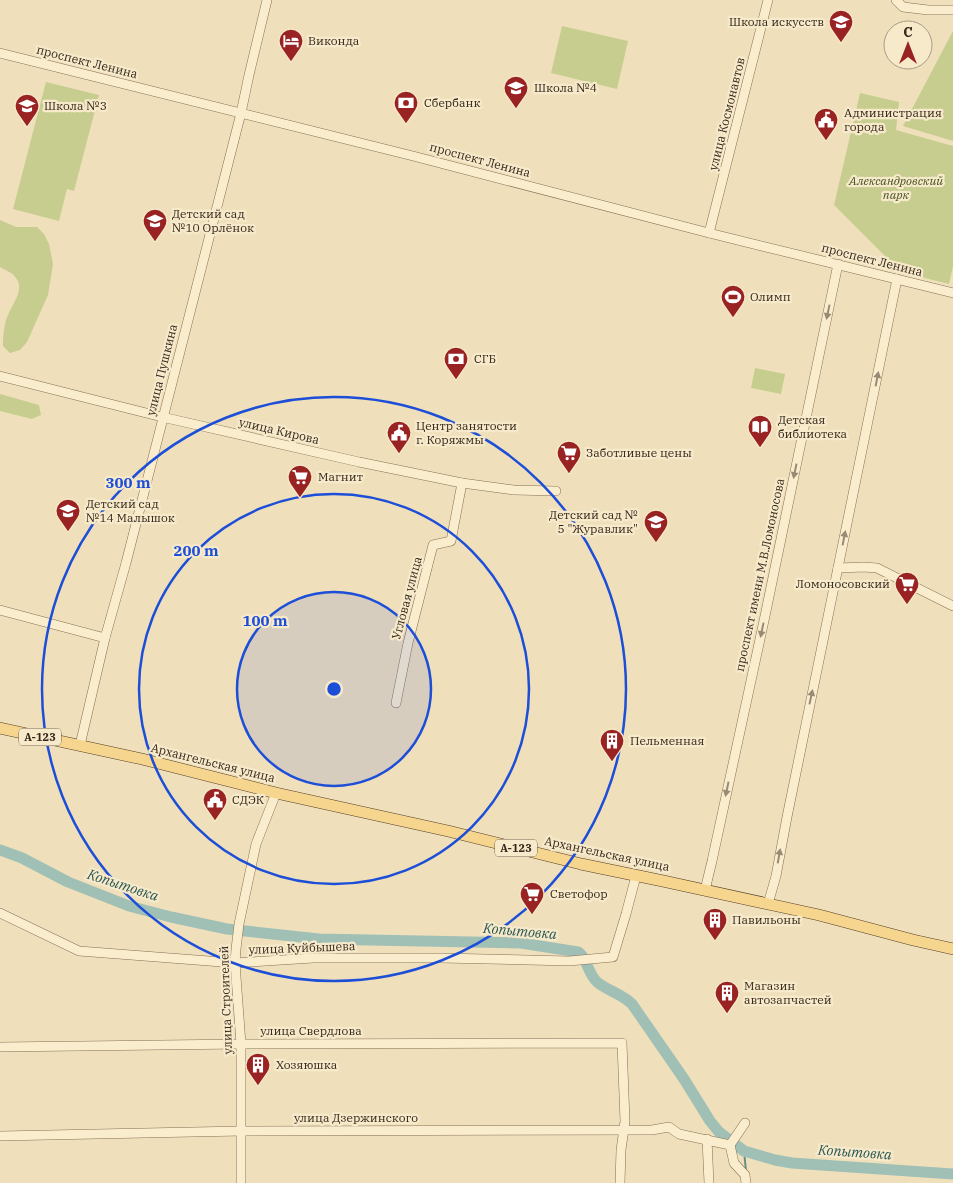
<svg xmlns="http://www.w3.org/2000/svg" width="953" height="1183" font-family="'IBM Plex Serif',serif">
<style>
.green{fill:#c6cd8f}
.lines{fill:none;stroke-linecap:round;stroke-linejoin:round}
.stream{stroke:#678d84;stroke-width:2}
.river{stroke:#a0c0b6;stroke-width:11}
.minor-casing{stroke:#876f54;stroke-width:10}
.major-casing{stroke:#543d29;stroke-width:12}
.minor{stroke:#faedce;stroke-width:9}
.major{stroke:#f6d68f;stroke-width:11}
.oneway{fill:#988a74}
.ring{fill:none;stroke:#1d4ed8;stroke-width:2.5}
.labels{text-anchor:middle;stroke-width:4.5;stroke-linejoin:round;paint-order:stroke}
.shield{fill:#f7eacb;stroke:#6f624f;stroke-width:1}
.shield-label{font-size:11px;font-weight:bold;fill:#35271a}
.poi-label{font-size:12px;fill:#35271a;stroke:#f7eacb;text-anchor:start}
.street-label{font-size:12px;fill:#35271a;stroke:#f7eacb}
.park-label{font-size:12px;font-style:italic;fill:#465320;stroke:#f7eacb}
.water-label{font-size:14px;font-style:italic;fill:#285653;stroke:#f7eacb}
.centre{fill:#1d4ed8;stroke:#f7eacb;stroke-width:2.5}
.ring-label{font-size:15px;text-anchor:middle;font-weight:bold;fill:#1d4ed8;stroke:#f7eacb;stroke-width:4.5;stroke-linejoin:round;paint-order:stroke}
</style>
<rect width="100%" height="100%" fill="#efe0bb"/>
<!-- green -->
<g class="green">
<polygon points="562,26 628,41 617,89 551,73"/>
<polygon points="953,31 953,141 903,126"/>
<polygon points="46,82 99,95 74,191 67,189 59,221 13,209"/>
<polygon points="860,93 899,102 896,130 953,146 953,266 949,284 901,272 834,205"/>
<path d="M0,220l16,7h21l7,7 5,10 4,20 -5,31 -21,47 -7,8 -10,3 -7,-7c0,-10 1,-22 5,-31 4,-11 17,-25 8,-37 -3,-5 -11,-8 -16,-11z"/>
<polygon points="755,368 785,374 781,394 751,388"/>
<polygon points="0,394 39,405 41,415 32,419 0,411"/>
</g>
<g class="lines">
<!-- stream -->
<polyline class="stream" points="744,1151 746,1171"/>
<!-- river -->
<path class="river" d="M0,850l22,8 46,24 61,24 42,11 56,12 92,10 202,4 57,9c8,4 10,22 19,30 11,9 25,12 35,22l52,75 26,42 9,11 25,19 31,9 17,3 161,11"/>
<defs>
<g id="minor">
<polyline points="896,0 903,7 928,10 953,10"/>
<polyline points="0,53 413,156 709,233 953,293"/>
<polyline points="709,233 768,0"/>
<polyline points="0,376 162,417 359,462 462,483 514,490 556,491"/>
<polyline points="838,568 864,567 877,568 953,606"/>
<polyline points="0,610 105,638"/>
<polyline points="396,703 408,643 433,545 451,541 462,483"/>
<polyline points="80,745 105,638 126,563 241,113 249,75 267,0"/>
<polyline points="705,890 712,861 765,616 838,264"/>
<polyline points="768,904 776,876 787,817 897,279"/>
<polyline points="0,913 79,951 235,963 313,958 441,958 569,961 613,957 626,914 636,876"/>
<polyline points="0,1047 241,1044 622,1043 625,1121 621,1150 620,1183"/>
<polyline points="0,1136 241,1131 652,1130 669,1127 679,1134 730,1145 734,1163 745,1175 746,1183"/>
<polyline points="707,1139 709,1183"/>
<polyline points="730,1145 745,1123"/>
<polyline points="241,1183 241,1044 235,963 236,949 239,924 256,844 276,793"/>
</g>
<polyline id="major" points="0,728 142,759 276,793 448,831 581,864 663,881 819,915 913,940 953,949"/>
</defs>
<!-- minor casing -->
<use href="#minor" class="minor-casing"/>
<!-- major casing -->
<use href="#major" class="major-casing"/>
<!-- minor -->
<use href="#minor" class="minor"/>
<!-- major -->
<use href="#major" class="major"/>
</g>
<!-- one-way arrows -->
<defs><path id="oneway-solid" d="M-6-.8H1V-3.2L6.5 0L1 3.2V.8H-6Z" transform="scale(1.25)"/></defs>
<g class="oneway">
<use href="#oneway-solid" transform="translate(828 312) rotate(102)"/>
<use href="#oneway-solid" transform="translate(877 379) rotate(-79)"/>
<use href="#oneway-solid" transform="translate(795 471) rotate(102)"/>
<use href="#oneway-solid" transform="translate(844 538) rotate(-79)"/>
<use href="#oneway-solid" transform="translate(762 630) rotate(102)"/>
<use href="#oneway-solid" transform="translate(811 697) rotate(-78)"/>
<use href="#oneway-solid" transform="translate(727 789) rotate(102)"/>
<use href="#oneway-solid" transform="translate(779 856) rotate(-80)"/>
</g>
<!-- distance rings -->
<circle cx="334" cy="689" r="97" fill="#1d4ed8" fill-opacity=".12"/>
<g class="ring">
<circle cx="334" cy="689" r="97"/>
<circle cx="334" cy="689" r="195"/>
<circle cx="334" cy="689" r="292"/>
</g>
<!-- icons -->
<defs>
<symbol id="school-pin" viewBox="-11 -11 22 30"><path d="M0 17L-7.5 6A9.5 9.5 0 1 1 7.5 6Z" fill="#992223" stroke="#f7eacb"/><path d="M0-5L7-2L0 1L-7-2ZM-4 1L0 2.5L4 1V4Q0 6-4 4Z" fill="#fff"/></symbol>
<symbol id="hotel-pin" viewBox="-11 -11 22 30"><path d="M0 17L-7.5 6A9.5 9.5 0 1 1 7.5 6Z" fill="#992223" stroke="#f7eacb"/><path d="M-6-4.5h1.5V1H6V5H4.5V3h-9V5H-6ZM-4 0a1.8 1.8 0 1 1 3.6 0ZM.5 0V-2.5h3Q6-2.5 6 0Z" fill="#fff"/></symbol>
<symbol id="bank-pin" viewBox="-11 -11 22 30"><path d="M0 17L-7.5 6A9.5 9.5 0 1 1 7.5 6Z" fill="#992223" stroke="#f7eacb"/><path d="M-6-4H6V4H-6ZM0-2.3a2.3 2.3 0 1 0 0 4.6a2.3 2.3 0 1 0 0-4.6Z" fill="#fff"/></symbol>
<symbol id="civic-pin" viewBox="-11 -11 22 30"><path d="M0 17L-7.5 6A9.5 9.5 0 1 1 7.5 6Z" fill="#992223" stroke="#f7eacb"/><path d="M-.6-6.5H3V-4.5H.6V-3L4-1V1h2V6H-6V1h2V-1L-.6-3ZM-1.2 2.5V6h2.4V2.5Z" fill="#fff"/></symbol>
<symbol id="stadium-pin" viewBox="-11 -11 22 30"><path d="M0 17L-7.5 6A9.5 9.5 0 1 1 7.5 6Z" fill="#992223" stroke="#f7eacb"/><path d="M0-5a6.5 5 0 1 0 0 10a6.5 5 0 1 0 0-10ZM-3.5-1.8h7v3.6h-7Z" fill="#fff"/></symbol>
<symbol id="library-pin" viewBox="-11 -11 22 30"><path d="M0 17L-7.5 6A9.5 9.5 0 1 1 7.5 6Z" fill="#992223" stroke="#f7eacb"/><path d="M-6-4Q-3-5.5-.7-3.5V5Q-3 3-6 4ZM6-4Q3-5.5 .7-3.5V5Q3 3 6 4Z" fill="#fff"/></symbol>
<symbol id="supermarket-pin" viewBox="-11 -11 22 30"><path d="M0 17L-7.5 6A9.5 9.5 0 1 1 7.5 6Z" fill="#992223" stroke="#f7eacb"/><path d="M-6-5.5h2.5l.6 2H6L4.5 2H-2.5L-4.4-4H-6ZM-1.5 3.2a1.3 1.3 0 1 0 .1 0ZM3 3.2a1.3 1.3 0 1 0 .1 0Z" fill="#fff"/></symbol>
<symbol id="building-pin" viewBox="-11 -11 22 30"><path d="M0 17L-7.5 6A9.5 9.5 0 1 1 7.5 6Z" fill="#992223" stroke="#f7eacb"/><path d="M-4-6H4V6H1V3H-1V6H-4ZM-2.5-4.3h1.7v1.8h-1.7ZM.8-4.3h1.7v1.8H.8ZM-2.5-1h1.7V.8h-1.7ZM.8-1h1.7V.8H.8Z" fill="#fff"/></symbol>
</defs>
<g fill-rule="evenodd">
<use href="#school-pin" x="827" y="8" width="28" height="38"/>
<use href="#hotel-pin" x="277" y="27" width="28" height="38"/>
<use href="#school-pin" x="502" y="74" width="28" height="38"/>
<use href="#bank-pin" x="392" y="89" width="28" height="38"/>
<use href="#school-pin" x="13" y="92" width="28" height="38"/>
<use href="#civic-pin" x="812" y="106" width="28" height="38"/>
<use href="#school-pin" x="141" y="207" width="28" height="38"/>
<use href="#stadium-pin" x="719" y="283" width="28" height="38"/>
<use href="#bank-pin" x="442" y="345" width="28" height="38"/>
<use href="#library-pin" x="746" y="413" width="28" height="38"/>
<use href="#civic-pin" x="385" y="419" width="28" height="38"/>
<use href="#supermarket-pin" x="555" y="439" width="28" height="38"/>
<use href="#supermarket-pin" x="286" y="463" width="28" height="38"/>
<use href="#school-pin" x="54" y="497" width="28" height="38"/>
<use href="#school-pin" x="642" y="508" width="28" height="38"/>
<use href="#supermarket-pin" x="893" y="570" width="28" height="38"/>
<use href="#building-pin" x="598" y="727" width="28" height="38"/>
<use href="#civic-pin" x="201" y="786" width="28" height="38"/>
<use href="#supermarket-pin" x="518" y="880" width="28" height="38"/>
<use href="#building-pin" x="701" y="906" width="28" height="38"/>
<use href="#building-pin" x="713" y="979" width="28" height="38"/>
<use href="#building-pin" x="244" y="1051" width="28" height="38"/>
</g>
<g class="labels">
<!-- shield labels -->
<g class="shield">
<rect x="19" y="728.5" width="42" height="17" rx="4"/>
<rect x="495" y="839.5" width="42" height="17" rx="4"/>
</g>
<g class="shield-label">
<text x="40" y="741">А-123</text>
<text x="516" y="852">А-123</text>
</g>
<!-- poi labels -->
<g class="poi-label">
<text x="824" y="26" text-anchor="end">Школа искусcтв</text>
<text x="308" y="45">Виконда</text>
<text x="534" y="92">Школа №4</text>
<text x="424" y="107">Сбербанк</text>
<text x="44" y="110">Школа №3</text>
<text x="844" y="117">Администрация<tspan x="844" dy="14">города</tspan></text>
<text x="172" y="218">Детский сад<tspan x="172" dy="14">№10 Орлёнок</tspan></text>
<text x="750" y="301">Олимп</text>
<text x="474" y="363">СГБ</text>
<text x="778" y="424">Детская<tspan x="778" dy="14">библиотека</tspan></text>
<text x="416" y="430">Центр занятости<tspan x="416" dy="14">г. Коряжмы</tspan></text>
<text x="586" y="457">Заботливые цены</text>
<text x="318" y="481">Магнит</text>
<text x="86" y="508">Детский сад<tspan x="86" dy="14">№14 Малышок</tspan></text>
<text x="638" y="519" text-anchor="end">Детский сад №<tspan x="638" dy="14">5 "Журавлик"</tspan></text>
<text x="890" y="588" text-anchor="end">Ломоносовский</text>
<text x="630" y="745">Пельменная</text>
<text x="232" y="804">СДЭК</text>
<text x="550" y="898">Светофор</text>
<text x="732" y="924">Павильоны</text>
<text x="744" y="990">Магазин<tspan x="744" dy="14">автозапчастей</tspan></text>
<text x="276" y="1069">Хозяюшка</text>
</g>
<!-- street labels -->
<g class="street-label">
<text transform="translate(87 62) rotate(14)" y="4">проспект Ленина</text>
<text transform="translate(727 114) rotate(-76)" y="4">улица Космонавтов</text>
<text transform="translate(480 160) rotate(15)" y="4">проспект Ленина</text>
<text transform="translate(872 260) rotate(14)" y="4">проспект Ленина</text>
<text transform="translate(162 370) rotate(-76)" y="4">улица Пушкина</text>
<text transform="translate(279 431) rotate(13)" y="4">улица Кирова</text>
<text transform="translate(760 575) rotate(-78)" y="4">проспект имени М.В.Ломоносова</text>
<text transform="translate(407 598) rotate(-75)" y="4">Угловая улица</text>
<text transform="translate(213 763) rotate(14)" y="4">Архангельская улица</text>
<text transform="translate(607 854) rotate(12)" y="4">Архангельская улица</text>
<text transform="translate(302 948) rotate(-2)" y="4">улица Куйбышева</text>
<text transform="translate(226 1000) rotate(-92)" y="4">улица Строителей</text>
<text x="311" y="1035">улица Свердлова</text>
<text x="356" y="1122">улица Дзержинского</text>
</g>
<!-- park labels -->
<g class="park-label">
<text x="896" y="185">Александровский<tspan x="896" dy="14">парк</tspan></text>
</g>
<!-- water labels -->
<g class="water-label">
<text transform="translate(123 885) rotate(18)" y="5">Копытовка</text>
<text transform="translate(520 931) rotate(5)" y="5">Копытовка</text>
<text transform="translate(855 1152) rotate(4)" y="5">Копытовка</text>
</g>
</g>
<circle cx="334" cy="689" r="8" class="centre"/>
<g class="ring-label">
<text x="128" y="488">300 m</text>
<text x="196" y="556">200 m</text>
<text x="265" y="626">100 m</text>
</g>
<!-- north arrow -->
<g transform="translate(908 45)"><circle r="24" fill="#f7eacb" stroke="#a99c84"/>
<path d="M0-4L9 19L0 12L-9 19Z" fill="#992223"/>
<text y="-8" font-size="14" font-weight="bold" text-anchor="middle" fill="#35271a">С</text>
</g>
</svg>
